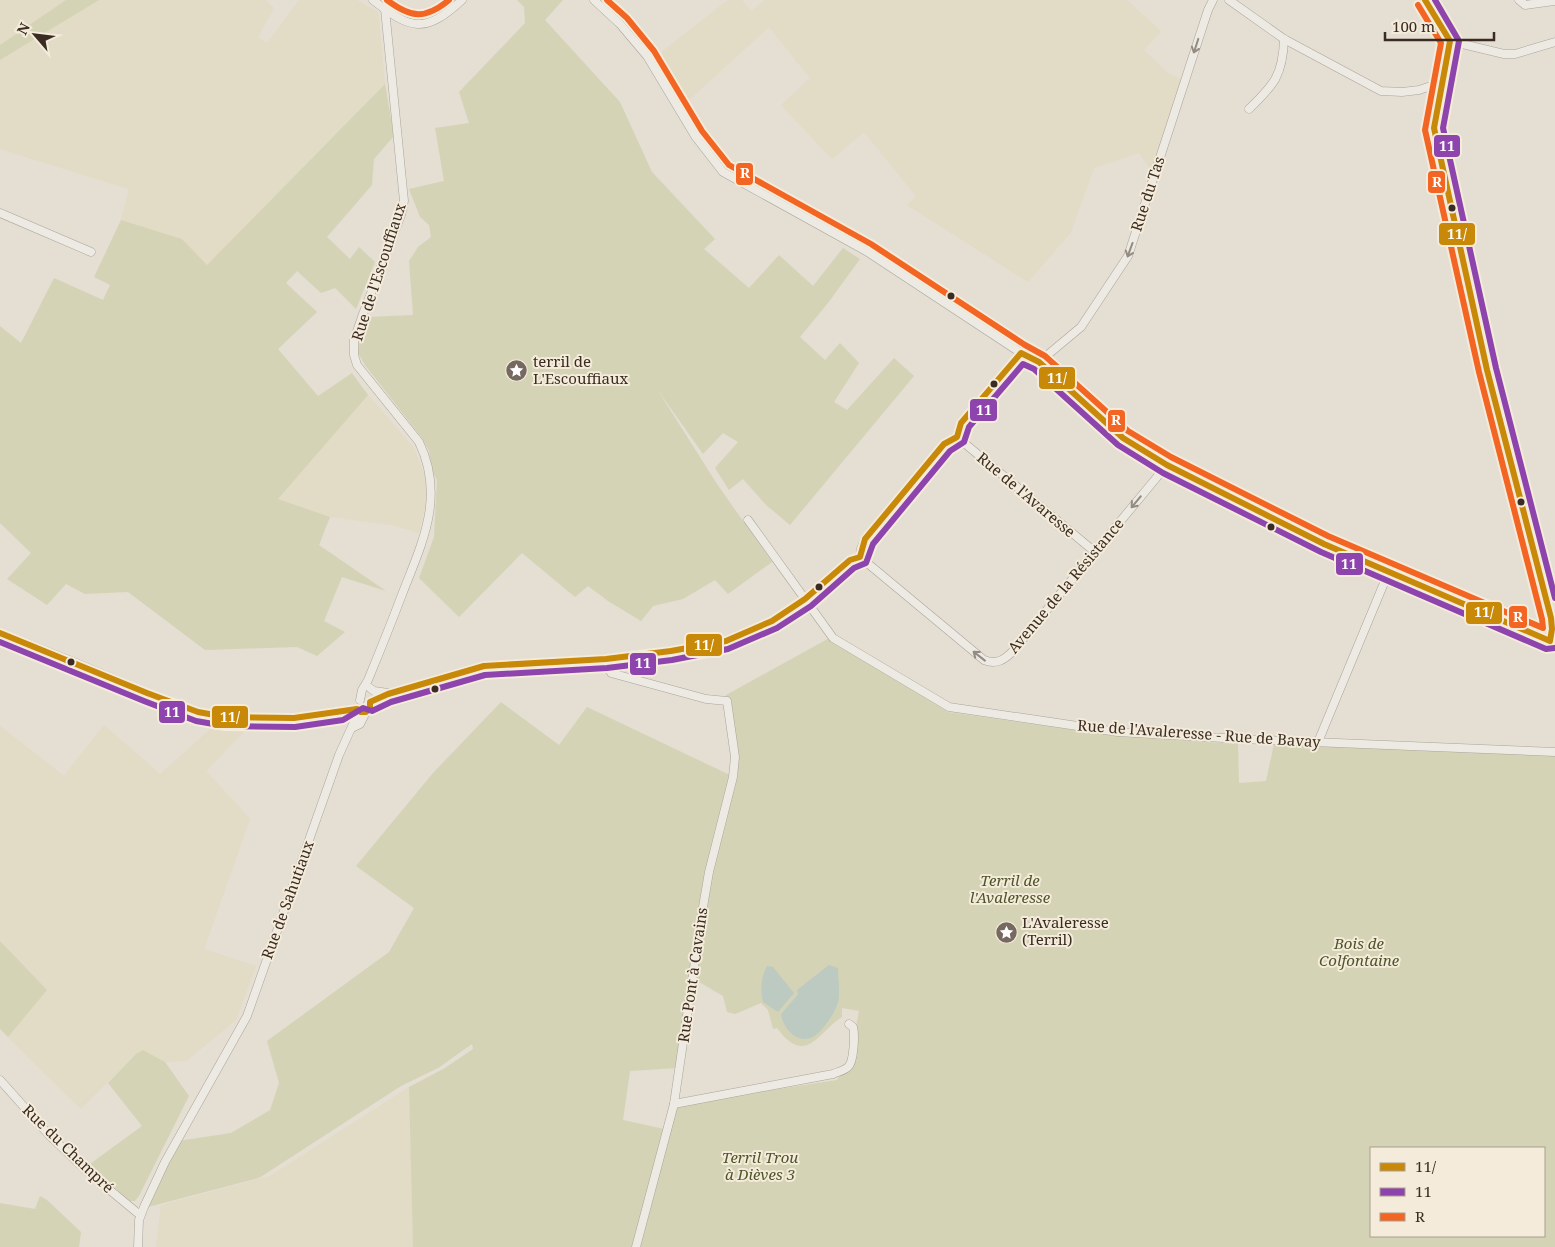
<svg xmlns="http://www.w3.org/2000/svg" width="1555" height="1247" font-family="'Noto Serif',serif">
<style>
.farmland{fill:#e2dbc5}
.green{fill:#d4d3b6;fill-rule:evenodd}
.water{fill:#bccac1}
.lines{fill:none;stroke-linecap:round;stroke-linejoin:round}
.minor-casing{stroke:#aaa49b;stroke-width:9}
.minor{stroke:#edeae3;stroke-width:8}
.bus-1-casing{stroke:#f4ebda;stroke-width:10}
.bus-2-casing{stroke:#f4ebda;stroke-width:10}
.bus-3-casing{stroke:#f4ebda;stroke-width:10}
.bus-1{stroke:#c88808;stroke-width:6}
.bus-2{stroke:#8e44ad;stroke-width:6}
.bus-3{stroke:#f26522;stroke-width:6}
.oneway{stroke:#948b82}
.bus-dot{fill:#3a2c22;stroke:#f4ebda;stroke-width:2}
.labels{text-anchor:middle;stroke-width:4;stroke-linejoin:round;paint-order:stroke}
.street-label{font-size:15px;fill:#3a2c22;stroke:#f4ebda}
.poi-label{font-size:15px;fill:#3a2c22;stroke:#f4ebda;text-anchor:start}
.park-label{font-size:15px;font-style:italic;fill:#4c552a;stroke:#f4ebda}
.line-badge{stroke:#f4ebda;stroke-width:2}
.badge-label{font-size:14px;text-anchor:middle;font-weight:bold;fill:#fff}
</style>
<rect width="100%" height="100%" fill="#e4ded3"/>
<!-- farmland -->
<g class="farmland">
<polygon points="0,0 66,0 0,45"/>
<polygon points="99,0 266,0 274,8 258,37 267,43 299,0 357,0 378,12 385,84 207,265 182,239 121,220 129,189 0,149 0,60"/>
<polygon points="728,0 742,0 751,11 765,0 1127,0 1161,31 1144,50 1168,73 1185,81 1152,171 1139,153 1094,168 1071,232 1028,282 907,205 916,196 864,132 832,159 781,105 810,78 769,27 689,100 659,54"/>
<polygon points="368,395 414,448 425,477 427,498 419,533 392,525 330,517 277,499"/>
<polygon points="217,723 248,727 206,771 250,819 204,949 256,966 236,1020 186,1061 165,1062 143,1050 136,1054 81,1109 8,1037 47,990 0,941 0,726 64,776 104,725 160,774"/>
<polygon points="409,1087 413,1247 156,1247 161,1205 270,1176"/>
</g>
<!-- green -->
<g class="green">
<polygon points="66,0 99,0 0,60 0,45"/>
<polygon points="517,0 563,0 545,20 620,102 652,172 715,239 704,249 749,288 779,255 813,286 843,248 860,259 828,303 800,337 825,360 840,343 859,363 834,402 847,410 894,358 914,376 790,525 766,505 743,479 729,490 715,468 738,442 723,433 703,454 657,389 717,484 772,562 728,594 715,580 683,599 653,606 641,621 608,601 588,586 575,597 522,553 459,617 419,578 434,537 437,480 432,471 429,451 422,438 365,365 358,353 360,338 369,317 413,315 409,261 418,247 431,237 429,225 420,217 409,189 444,181 435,128 469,123 459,92 525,23 524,7"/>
<polygon points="385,84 394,136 374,159 372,185 327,237 350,259 359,247 375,262 356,309 335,288 321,293 297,271 286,283 317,312 278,349 318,396 352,373 368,395 278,499 330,517 319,545 386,591 342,577 324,621 345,632 317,656 297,647 205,650 128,592 85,594 66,584 47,605 7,579 31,553 0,523 0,326 21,343 54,278 103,300 110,285 94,277 121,220 182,239 207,265"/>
<path d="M833,636l115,76 168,24 122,8 1,39 27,-2 8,-37 281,12v491h-918l38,-142 162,-25 5,-8 6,-4 11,-57 -17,-3v9c-25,16 -36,50 -65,11l-4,1 -5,-19 -7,-7 -26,11 -8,-2 -4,-16 -29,-17 10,-69 32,-149 -10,-66zM829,968l9,2v34l-4,8 -53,2 17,-20zM1371,1148h173v88h-173z"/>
<polygon points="501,702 559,745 587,707 732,776 708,867 677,1068 630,1071 623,1120 664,1129 633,1247 413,1247 409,1087 445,1068 473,1049 472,1044 438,1068 401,1086 259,1178 148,1207 178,1141 231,1133 270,1110 279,1083 267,1041 389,952 414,908 356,866 433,773"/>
<polygon points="0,941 47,990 8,1037 0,1029"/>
<polygon points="143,1050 165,1062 189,1096 140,1194 135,1201 129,1201 90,1164 142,1126 108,1083 136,1054"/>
<polygon points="40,1196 47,1200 81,1232 79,1247 0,1247 0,1203 35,1209"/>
</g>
<!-- water -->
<g class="water">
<path d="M829,965l9,3c0,11 3,28 -1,38 -3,8 -16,27 -24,31 -16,8 -30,-9 -32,-23l17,-20 -1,-4z"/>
<path d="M767,966l6,1 21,26 -16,19 -15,-10c-3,-13 -2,-24 4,-36z"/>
</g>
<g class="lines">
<defs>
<g id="minor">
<path d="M373,0c38,30 52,34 89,0"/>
<polyline points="594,0 620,24 647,56 695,136 723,172 866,251 1021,353 1039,362 1123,438 1167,465 1324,544 1497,617 1550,641 1555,647"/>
<polyline points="1229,0 1284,39 1381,91 1402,92 1419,90 1431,86 1440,86"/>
<polyline points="1425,0 1450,41"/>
<polyline points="1519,0 1525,5 1554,1"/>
<polyline points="1450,41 1434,128 1487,370 1551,618 1552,629 1550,641"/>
<polyline points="1450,41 1504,54 1515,54 1555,42"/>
<path d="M1249,109c25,-24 34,-34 35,-70"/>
<polyline points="0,213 91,252"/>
<polyline points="1039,362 1081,327 1128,256 1208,10 1213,0"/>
<polyline points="957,437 1095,552"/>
<polyline points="748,520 833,638 949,707 1118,732 1241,739 1555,752"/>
<path d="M860,557l124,103c12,5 20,0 28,-8l155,-187"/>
<polyline points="0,633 71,661 147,693 198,712 226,717 294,718 357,709"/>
<polyline points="606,659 611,673 706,699 727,701 735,757 733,777 709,872 703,907 674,1104 636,1247"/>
<polyline points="370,688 374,691 388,693"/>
<path d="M360,700l2,-10 6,-10c12,-29 24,-59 35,-88 20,-51 42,-96 16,-150l-62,-77 -3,-10v-15l9,-26 38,-99 3,-14 -19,-192"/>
<polyline points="370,702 388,694 484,666 606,659 671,651 726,641 753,630 772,621 805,599 850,560 860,557 861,549 865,539 944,444 957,437 961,423 1021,353"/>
<polyline points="352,728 360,724 366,712 370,708 370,702"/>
<polyline points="1318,742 1389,571"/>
<polyline points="0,1080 50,1136 88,1172 140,1215"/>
<path d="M674,1104l159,-30c5,-2 12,-4 15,-7 6,-5 7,-33 5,-40l-4,-3"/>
<polyline points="138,1247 139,1220 144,1207 165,1162 247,1016 339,755 359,711"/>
</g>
</defs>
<!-- minor casing -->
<use href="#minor" class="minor-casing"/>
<!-- minor -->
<use href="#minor" class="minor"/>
<defs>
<polyline id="bus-1" points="0,633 147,693 198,712 226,717 294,718 357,709 361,712 366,712 370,708 370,702 388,694 484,666 606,659 671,651 726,641 772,621 805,599 850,560 860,557 865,539 944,444 957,437 961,423 1021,353 1039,362 1123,438 1167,465 1324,544 1550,641 1552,629 1551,618 1487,370 1434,128 1450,41 1425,0"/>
<g id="bus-2">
<polyline points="1435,0 1459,41 1443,128 1496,368 1555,598"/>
<polyline points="0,642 144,701 196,721 225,726 295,727 343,720 363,708 372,711 391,702 485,675 607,668 672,660 728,649 777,628 811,606 854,568 866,563 873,544 950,451 964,442 969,427 1023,364 1034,369 1118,445 1163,473 1321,552 1546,649 1555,648"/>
</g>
<g id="bus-3">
<path d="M387,0c24,18 38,20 62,0"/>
<polyline points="607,0 627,18 654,51 702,131 729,165 871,244 1025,345 1045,356 1128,431 1171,457 1328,536 1543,628 1542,619 1479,372 1425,130 1441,43 1418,5"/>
</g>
</defs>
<!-- bus-1 casing -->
<use href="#bus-1" class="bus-1-casing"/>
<!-- bus-2 casing -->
<use href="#bus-2" class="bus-2-casing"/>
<!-- bus-3 casing -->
<use href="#bus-3" class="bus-3-casing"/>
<!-- bus-1 -->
<use href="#bus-1" class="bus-1"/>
<!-- bus-2 -->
<use href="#bus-2" class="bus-2"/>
<!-- bus-3 -->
<use href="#bus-3" class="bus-3"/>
</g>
<!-- one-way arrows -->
<defs><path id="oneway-shaft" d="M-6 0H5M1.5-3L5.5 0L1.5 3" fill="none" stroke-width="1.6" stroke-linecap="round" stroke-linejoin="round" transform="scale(1.25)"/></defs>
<g class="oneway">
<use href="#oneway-shaft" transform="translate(1196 46) rotate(108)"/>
<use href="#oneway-shaft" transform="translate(1130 250) rotate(110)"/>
<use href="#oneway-shaft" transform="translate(1136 502) rotate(130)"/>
<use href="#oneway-shaft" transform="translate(979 656) rotate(-142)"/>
</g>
<!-- icons -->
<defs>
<symbol id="sight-disc" viewBox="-11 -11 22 22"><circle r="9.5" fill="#766a60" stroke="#f4ebda"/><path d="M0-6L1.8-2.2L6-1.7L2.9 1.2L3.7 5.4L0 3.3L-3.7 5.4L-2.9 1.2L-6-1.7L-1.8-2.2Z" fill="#fff"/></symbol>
</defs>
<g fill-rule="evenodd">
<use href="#sight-disc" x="504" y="358" width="25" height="25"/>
<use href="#sight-disc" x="994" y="920" width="25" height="25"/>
</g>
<!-- markers -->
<g class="bus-dot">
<circle cx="1452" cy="208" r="4.5"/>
<circle cx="951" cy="296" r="4.5"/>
<circle cx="994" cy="384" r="4.5"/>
<circle cx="1521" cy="502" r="4.5"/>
<circle cx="1271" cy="527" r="4.5"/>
<circle cx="819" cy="587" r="4.5"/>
<circle cx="71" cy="662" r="4.5"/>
<circle cx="435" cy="689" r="4.5"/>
</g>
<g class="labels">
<!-- street labels -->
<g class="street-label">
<text transform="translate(1148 194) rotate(-72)" y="5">Rue du Tas</text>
<text transform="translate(379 272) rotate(-72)" y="5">Rue de l'Escouffiaux</text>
<text transform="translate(1026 495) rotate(40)" y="5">Rue de l'Avaresse</text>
<text transform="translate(1066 586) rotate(-50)" y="5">Avenue de la Résistance</text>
<text transform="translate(1199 734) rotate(4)" y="5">Rue de l'Avaleresse - Rue de Bavay</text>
<text transform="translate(288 900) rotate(-70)" y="5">Rue de Sahutiaux</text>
<text transform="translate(693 975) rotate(-82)" y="5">Rue Pont à Cavains</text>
<text transform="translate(68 1149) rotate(44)" y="5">Rue du Champré</text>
</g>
<!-- poi labels -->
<g class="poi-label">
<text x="533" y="367">terril de<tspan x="533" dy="17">L'Escouffiaux</tspan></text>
<text x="1022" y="928">L'Avaleresse<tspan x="1022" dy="17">(Terril)</tspan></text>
</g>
<!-- park labels -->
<g class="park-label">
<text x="1010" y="886">Terril de<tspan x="1010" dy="17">l'Avaleresse</tspan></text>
<text x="1359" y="949">Bois de<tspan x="1359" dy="17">Colfontaine</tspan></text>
<text x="760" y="1163">Terril Trou<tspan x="760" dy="17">à Dièves 3</tspan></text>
</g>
</g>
<g class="line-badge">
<rect x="1433" y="134" width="28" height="24" rx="5" fill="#8e44ad"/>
<rect x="735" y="162" width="19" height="24" rx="5" fill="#f26522"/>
<rect x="1427" y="170" width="19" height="24" rx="5" fill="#f26522"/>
<rect x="1438" y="222" width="38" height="24" rx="5" fill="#c88808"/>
<rect x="1038" y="366" width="38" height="24" rx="5" fill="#c88808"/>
<rect x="969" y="398" width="29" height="24" rx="5" fill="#8e44ad"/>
<rect x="1107" y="409" width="19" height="24" rx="5" fill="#f26522"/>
<rect x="1335" y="552" width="29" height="24" rx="5" fill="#8e44ad"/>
<rect x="1465" y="601" width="38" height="24" rx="5" fill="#c88808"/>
<rect x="1508" y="605" width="20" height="24" rx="5" fill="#f26522"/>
<rect x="685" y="633" width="38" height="24" rx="5" fill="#c88808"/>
<rect x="629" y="652" width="28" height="24" rx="5" fill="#8e44ad"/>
<rect x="158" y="700" width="28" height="24" rx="5" fill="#8e44ad"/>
<rect x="211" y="705" width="38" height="24" rx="5" fill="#c88808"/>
</g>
<g class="badge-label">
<text x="1447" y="151">11</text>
<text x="745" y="178">R</text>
<text x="1437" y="187">R</text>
<text x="1457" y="239">11/</text>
<text x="1057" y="383">11/</text>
<text x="984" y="415">11</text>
<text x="1116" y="425">R</text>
<text x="1349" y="569">11</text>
<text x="1484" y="617">11/</text>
<text x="1518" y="622">R</text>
<text x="704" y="650">11/</text>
<text x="643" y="668">11</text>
<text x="172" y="717">11</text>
<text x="230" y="722">11/</text>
</g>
<!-- legend -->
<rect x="1370" y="1147" width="175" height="90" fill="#f4ebda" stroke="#aa9f90"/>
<rect x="1380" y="1163" width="25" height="8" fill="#c88808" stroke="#aa9f90"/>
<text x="1415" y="1172" font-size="15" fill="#3a2c22">11/</text>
<rect x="1380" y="1188" width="25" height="8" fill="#8e44ad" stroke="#aa9f90"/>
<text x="1415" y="1197" font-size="15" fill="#3a2c22">11</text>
<rect x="1380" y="1213" width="25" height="8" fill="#f26522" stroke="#aa9f90"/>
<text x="1415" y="1222" font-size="15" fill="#3a2c22">R</text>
<!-- north arrow -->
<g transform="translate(35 35) rotate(298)" stroke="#f4ebda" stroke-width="4" paint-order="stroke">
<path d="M0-4L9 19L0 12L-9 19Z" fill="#3a2c22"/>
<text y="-8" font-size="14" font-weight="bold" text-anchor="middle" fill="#3a2c22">N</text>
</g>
<!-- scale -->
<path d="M1385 32v8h109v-8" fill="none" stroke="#3a2c22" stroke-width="2.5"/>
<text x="1392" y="32" font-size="15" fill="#3a2c22" stroke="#f4ebda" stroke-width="4" paint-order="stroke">100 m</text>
</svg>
